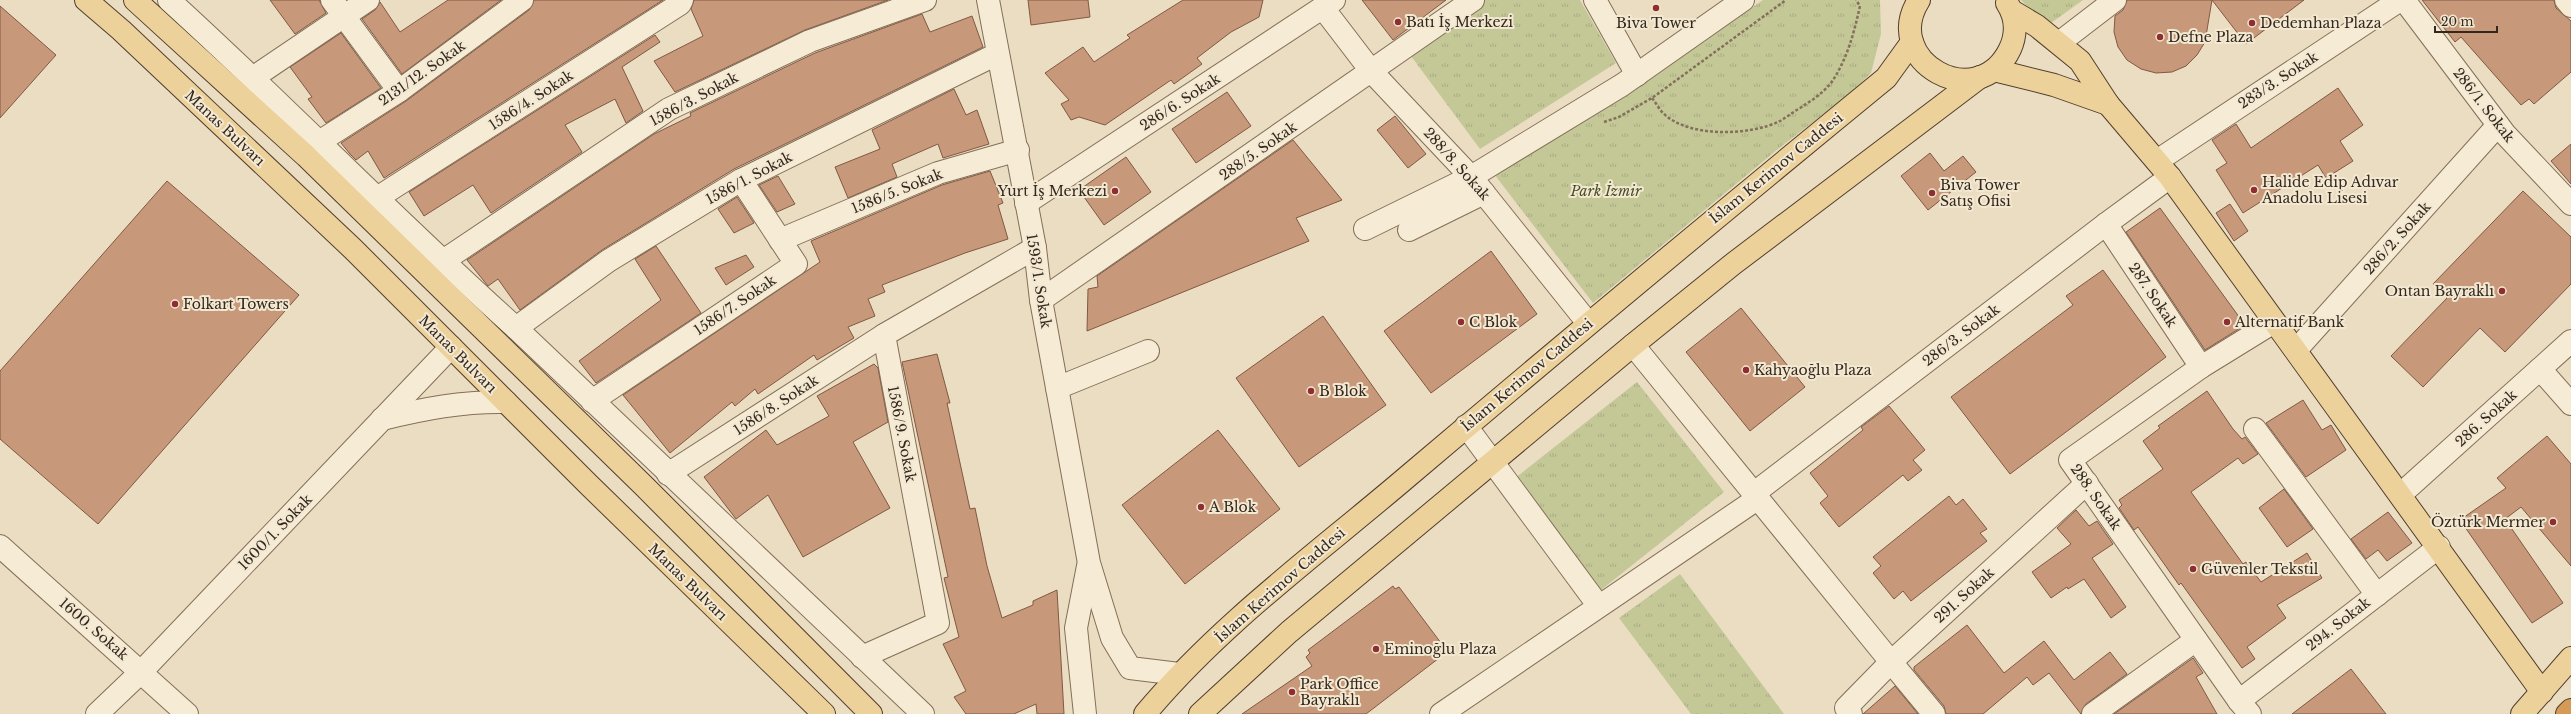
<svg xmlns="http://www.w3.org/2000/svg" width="2571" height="714" font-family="'Libre Baskerville',serif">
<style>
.grass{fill:url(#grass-tufts)}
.building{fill:#c7987a;stroke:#815942}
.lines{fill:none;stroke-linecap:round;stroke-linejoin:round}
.minor-casing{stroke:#836f5a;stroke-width:24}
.major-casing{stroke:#513e2e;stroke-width:24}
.highway-casing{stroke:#513e2e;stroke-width:24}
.path{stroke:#836f5a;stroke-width:2.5;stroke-dasharray:3 2;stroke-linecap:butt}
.minor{stroke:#f6ebd4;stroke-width:22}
.major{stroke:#ecd19b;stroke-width:22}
.highway{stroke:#d69a57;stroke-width:22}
.poi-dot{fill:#8f2e32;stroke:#f3e8d1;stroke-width:1.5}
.labels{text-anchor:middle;stroke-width:4;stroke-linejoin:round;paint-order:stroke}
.poi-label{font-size:14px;fill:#34281e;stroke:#f3e8d1;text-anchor:start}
.street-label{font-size:14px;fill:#34281e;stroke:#f3e8d1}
.park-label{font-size:14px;font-style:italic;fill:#464f25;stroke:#f3e8d1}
</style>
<defs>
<pattern id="grass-tufts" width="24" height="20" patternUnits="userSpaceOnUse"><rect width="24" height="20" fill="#c4c897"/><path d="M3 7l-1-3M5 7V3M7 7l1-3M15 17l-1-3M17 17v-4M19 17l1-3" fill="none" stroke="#a9ac82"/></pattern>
</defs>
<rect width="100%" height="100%" fill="#ebddc2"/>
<!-- grass -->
<g class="grass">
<polygon points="1483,0 1580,0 1616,63 1480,149 1408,52"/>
<polygon points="1763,0 1880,0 1881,34 1871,73 1852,92 1778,149 1593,303 1491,170 1653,74"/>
<polygon points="2021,0 2083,0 2047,26"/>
<polygon points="1637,382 1724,492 1601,590 1514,479"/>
<polygon points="1680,574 1784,714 1691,714 1619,618"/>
</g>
<!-- building -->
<g class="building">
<polygon points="270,0 319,0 326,13 295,34"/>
<polygon points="448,0 501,0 402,74 362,19 375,10 380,2 400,32"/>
<polygon points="534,0 663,0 384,178 368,151 356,160 350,154 341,143 406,101 529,10"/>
<polygon points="694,0 888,0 805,30 675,92 654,61 703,36 691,9"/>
<polygon points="1028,0 1088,0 1090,17 1031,25"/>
<polygon points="1183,0 1263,0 1259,17 1231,32 1197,58 1202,64 1174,84 1171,80 1105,125 1079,117 1071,120 1061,104 1069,100 1045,73 1083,47 1094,62 1130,38 1127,35"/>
<polygon points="1362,0 1446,0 1393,40"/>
<polygon points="2127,0 2304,0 2246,44 2212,0 2205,42 2197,55 2186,66 2172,72 2156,73 2141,69 2127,60 2118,47 2114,32 2115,16 2123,10"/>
<polygon points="2422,0 2554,0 2556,8 2571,21 2571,72 2534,104 2529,99 2521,105 2461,37 2455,42"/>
<polygon points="0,6 56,55 0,118"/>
<polygon points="922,14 930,32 972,16 983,47 734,169 602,250 520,310 498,279 488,286 467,260 654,134 691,116 690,113 815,53"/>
<polygon points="341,33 381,88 326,123 308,99 312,97 290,67"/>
<polygon points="655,35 660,42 622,67 643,111 626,123 615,99 565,125 582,152 491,213 473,185 424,216 409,192"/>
<polygon points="2338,88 2363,125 2340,141 2353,161 2326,178 2318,165 2243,213 2216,170 2227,163 2212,140 2236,124 2251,148"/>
<polygon points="954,89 966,115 977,110 989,144 943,158 938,144 892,164 897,177 848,198 835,167 880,149 872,130"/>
<polygon points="1227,92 1251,126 1196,163 1172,129"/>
<polygon points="1395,116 1426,154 1408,168 1377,130"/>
<polygon points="1293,140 1342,200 1296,218 1309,241 1087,331 1088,289 1098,287 1097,276"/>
<polygon points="2571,144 2571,184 2551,161"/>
<polygon points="1930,153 1944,171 1963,156 1976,172 1928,210 1901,176"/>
<polygon points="1126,157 1151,192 1104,225 1079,190"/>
<polygon points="990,171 1003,203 998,205 1008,239 965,253 882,285 885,292 868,299 875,316 848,327 854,338 817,360 814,355 758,394 755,389 735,406 732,402 670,453 623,395 820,262 811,241 942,185"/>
<polygon points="778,176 795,204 777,212 759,185"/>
<polygon points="167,181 299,295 98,524 0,439 0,371"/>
<polygon points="2523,191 2571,237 2571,284 2505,352 2480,328 2423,387 2391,356 2447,298 2433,284"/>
<polygon points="737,197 754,223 734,233 718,209"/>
<polygon points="2230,204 2248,231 2234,241 2216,213"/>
<polygon points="2160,208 2245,325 2205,350 2126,232"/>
<polygon points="656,246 701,313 596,383 579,361 661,300 635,259"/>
<polygon points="1491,251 1537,314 1431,393 1384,331"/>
<polygon points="746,255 754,267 726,285 715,268"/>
<polygon points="2103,270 2166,357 2010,474 1951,397 2073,305 2066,296"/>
<polygon points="1741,308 1805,387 1750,431 1686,352"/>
<polygon points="1323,316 1386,405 1299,467 1236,378"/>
<polygon points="937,354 950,403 947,403 970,509 975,508 987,566 1002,618 1033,605 1033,601 1057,590 1064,714 1037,714 1036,704 1014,714 966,714 954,697 966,691 943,644 959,637 944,578 948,577 902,362"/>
<polygon points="874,364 878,368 888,422 853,442 890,508 803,557 768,495 736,519 704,477 766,430 777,445 829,416 817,396"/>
<polygon points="2207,391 2233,429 2242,439 2245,437 2258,454 2243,464 2238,458 2191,492 2243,564 2246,562 2261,582 2307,553 2322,578 2277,605 2286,618 2247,647 2255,659 2242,668 2181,583 2179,585 2138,527 2134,530 2119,508 2122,505 2119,500 2163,469 2143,441 2160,428 2158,426"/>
<polygon points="2303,400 2322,430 2331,425 2346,450 2306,477 2266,423"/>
<polygon points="1889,406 1925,450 1913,460 1922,470 1908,481 1903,475 1839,527 1820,503 1828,496 1810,473 1863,430 1861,427"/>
<polygon points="1218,430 1280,509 1185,584 1122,505"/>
<polygon points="2547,436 2571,464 2571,566 2521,507 2505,519 2563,603 2532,623 2460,520 2506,488 2497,478"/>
<polygon points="2284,489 2313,529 2287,547 2259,508"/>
<polygon points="1949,496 1956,505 1963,499 1987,529 1980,533 1987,541 1911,601 1903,591 1894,599 1873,573 1881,566 1873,557"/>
<polygon points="2076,510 2089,526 2097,521 2113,544 2092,558 2126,607 2111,618 2084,579 2068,589 2067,587 2051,598 2032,572 2071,544 2057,528"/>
<polygon points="2388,512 2412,543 2387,561 2378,550 2366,559 2351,539"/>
<polygon points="1393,586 1395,589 1399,587 1444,647 1440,650 1443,655 1366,714 1242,714 1312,666 1306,657 1310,653 1308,650"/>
<polygon points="1967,625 2004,673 2044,641 2074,680 2110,652 2127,674 2086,704 2081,714 2049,673 2033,685 2027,677 1983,714 1946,714 1944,706 1914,670 1914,667"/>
<polygon points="2193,658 2203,673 2196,677 2217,714 2114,714"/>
<polygon points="2351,669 2386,714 2292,714"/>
<polygon points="1895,686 1918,714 1863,714"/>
</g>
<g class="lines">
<defs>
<g id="minor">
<path d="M169,0c118,107 228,222 347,328l407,386"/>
<polyline points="332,0 399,91"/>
<polyline points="988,0 1035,248 1041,300 1089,563 1112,638 1130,668 1179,674"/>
<polyline points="1595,0 1637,75"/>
<polyline points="2404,0 2505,134 2571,204"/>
<polyline points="2566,0 2571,6"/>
<polyline points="1323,8 1372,72 1471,177 1588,323"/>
<polyline points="2059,43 2115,0"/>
<polyline points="254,77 368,0"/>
<polyline points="319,142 399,91 522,0"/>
<polyline points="2157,161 2400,0"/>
<polyline points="377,198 680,4 682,0"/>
<polyline points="1026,203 1334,0"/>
<polyline points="2106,224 2201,367"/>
<polyline points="1365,229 1471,177 1622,85 1743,0"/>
<polyline points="1409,230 1484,193"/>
<polyline points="780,240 938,173 1018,150"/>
<polyline points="443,261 669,109 810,41 925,0"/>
<polyline points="1041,300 1473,0"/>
<polyline points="516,328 608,261 741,180 997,54"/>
<polyline points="1633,345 1891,662 1846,708 1851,714"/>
<polyline points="2296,350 2498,125"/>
<polyline points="2540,369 2571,404"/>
<polyline points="1057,388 1148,351"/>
<polyline points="592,401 796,264 741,180"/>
<path d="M382,419c41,-10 81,-18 124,-17"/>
<polyline points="1466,426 1598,605"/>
<polyline points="2255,429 2377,595"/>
<polyline points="668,474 884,335"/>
<polyline points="1753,494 2106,224 2170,177"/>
<polyline points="2401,494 2571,341"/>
<polyline points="0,546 187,714"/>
<polyline points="862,657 938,623 884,335 1035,248"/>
<polyline points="2239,701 2439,547"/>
<polyline points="97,714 142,671 451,347"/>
<polyline points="1085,714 1076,628 1088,566"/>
<polyline points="1441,714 1757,499"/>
<polyline points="1934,714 1891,662 2087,483"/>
<polyline points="2093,714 2196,640"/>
<polyline points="2250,714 2239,701 2070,460 2201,367 2274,322"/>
</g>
<g id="major">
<polyline points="86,0 121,30 353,249 589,485 824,714"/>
<polyline points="135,0 306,156 644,486 871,714"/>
<path d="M1919,0c-39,61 59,116 91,49 7,-15 6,-32 -3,-46"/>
<polyline points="2012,11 2037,26 2080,61 2108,104 2170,177 2542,692"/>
<polyline points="1994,70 2054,85 2108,104"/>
<path d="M1145,714c75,-90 173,-161 262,-237 158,-134 318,-267 479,-399l26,-36"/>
<polyline points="1200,714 1289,632 1633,345 1733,264 1980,77"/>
<polyline points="2522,714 2571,658"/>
</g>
<polyline id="highway" points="2567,714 2571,710"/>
</defs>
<!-- minor casing -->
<use href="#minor" class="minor-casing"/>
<!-- major casing -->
<use href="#major" class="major-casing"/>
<!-- highway casing -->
<use href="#highway" class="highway-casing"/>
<!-- path -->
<g class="path">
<path d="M1652,98c4,5 7,11 11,15 25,25 87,23 117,8 7,-4 13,-9 20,-13 11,-7 23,-15 31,-25 16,-23 23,-50 29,-77l-4,-6"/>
<polyline points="1604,122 1619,117 1652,98 1786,0"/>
</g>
<!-- minor -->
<use href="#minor" class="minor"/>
<!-- major -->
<use href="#major" class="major"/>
<!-- highway -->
<use href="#highway" class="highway"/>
</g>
<!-- markers -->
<g class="poi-dot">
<circle cx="1656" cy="8" r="4"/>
<circle cx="1398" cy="22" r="4"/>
<circle cx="2252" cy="23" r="4"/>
<circle cx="2160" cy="37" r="4"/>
<circle cx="2254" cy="190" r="4"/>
<circle cx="1115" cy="191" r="4"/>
<circle cx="1932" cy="193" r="4"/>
<circle cx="2502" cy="291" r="4"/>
<circle cx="175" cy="304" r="4"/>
<circle cx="1461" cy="322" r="4"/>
<circle cx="2227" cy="322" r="4"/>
<circle cx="1746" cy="370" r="4"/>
<circle cx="1311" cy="391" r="4"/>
<circle cx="1201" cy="507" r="4"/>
<circle cx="2553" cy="522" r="4"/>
<circle cx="2193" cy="569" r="4"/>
<circle cx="1376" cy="649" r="4"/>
<circle cx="1292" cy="692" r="4"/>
</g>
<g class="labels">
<!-- poi labels -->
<g class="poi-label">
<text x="1406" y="27">Batı İş Merkezi</text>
<text x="1656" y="28" text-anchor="middle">Biva Tower</text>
<text x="2260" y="28">Dedemhan Plaza</text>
<text x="2168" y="42">Defne Plaza</text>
<text x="2262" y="187">Halide Edip Adıvar<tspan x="2262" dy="16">Anadolu Lisesi</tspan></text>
<text x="1940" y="190">Biva Tower<tspan x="1940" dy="16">Satış Ofisi</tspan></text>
<text x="1107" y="196" text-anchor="end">Yurt İş Merkezi</text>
<text x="2494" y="296" text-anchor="end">Ontan Bayraklı</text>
<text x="183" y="309">Folkart Towers</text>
<text x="1469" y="327">C Blok</text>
<text x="2235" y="327">Alternatif Bank</text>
<text x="1754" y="375">Kahyaoğlu Plaza</text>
<text x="1319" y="396">B Blok</text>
<text x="1209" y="512">A Blok</text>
<text x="2545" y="527" text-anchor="end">Öztürk Mermer</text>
<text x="2201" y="574">Güvenler Tekstil</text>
<text x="1384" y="654">Eminoğlu Plaza</text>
<text x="1300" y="689">Park Office<tspan x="1300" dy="16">Bayraklı</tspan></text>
</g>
<!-- street labels -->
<g class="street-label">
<text transform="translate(422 73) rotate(-35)" y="5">2131/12. Sokak</text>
<text transform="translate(2278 80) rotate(-33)" y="5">283/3. Sokak</text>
<text transform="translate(694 99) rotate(-28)" y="5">1586/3. Sokak</text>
<text transform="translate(531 100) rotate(-33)" y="5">1586/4. Sokak</text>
<text transform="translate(1180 102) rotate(-33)" y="5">286/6. Sokak</text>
<text transform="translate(2484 105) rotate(52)" y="5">286/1. Sokak</text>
<text transform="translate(225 128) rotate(43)" y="5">Manas Bulvarı</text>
<text transform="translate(1258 151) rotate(-35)" y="5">288/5. Sokak</text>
<text transform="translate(1457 164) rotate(48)" y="5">288/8. Sokak</text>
<text transform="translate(1776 168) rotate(-39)" y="5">İslam Kerimov Caddesi</text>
<text transform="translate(749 178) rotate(-28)" y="5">1586/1. Sokak</text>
<text transform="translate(897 191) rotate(-22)" y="5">1586/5. Sokak</text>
<text transform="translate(2397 238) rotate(-48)" y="5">286/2. Sokak</text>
<text transform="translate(1039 281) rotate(81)" y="5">1593/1. Sokak</text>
<text transform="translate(2153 295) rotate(56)" y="5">287. Sokak</text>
<text transform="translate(735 305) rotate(-34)" y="5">1586/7. Sokak</text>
<text transform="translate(1961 335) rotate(-37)" y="5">286/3. Sokak</text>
<text transform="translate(458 354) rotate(45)" y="5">Manas Bulvarı</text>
<text transform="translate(1527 375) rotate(-40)" y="5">İslam Kerimov Caddesi</text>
<text transform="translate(776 405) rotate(-33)" y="5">1586/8. Sokak</text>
<text transform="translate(2486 418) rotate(-42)" y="5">286. Sokak</text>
<text transform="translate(902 434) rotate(79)" y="5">1586/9. Sokak</text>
<text transform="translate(2096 497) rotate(55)" y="5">288. Sokak</text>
<text transform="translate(275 532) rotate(-46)" y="5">1600/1. Sokak</text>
<text transform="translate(688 582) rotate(44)" y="5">Manas Bulvarı</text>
<text transform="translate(1280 585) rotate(-41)" y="5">İslam Kerimov Caddesi</text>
<text transform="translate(1964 595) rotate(-42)" y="5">291. Sokak</text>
<text transform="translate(2338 624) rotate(-38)" y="5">294. Sokak</text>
<text transform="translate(94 629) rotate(41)" y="5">1600. Sokak</text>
</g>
<!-- park labels -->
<g class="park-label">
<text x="1606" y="196">Park İzmir</text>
</g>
</g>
<!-- scale -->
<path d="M2435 26v6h62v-6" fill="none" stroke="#34281e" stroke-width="2"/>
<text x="2441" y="26" font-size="12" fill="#34281e" stroke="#f3e8d1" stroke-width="3" paint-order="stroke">20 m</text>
</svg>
